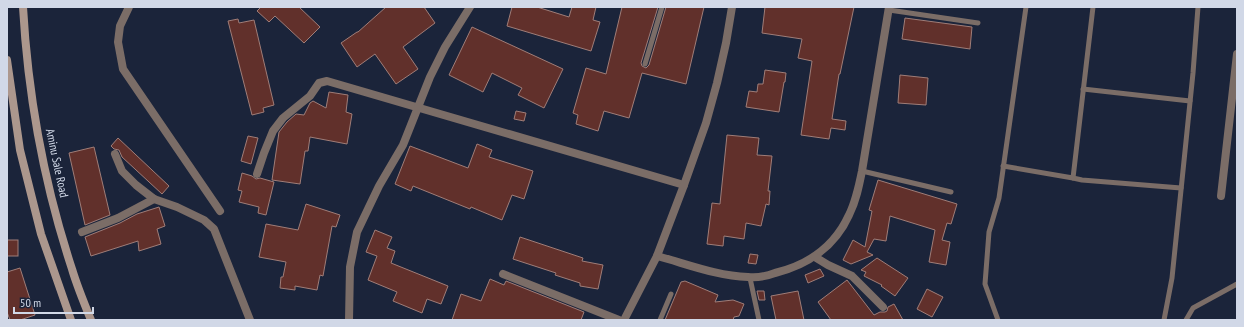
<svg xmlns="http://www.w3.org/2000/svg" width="1244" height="327" font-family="'PT Sans Narrow',sans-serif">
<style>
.building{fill:#61302b;stroke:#9f7d78}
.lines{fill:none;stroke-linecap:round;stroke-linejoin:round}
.lane{stroke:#7b6d67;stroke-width:5}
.street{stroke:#7b6d67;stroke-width:8}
.secondary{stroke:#ac978d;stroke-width:8}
.labels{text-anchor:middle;stroke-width:3;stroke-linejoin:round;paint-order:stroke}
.street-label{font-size:12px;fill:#d1d8e7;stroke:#1b243a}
</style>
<rect width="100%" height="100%" fill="#1b243a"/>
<!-- building -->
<g class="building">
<polygon points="261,7 299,7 320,27 304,43 275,16 269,22 257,11"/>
<polygon points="386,7 424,7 435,23 403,47 418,69 396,84 375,54 357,67 341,43 357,32 358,32"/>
<polygon points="512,7 537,7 569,17 572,7 596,7 593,20 600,22 591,51 507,26"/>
<polygon points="622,7 658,7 641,63 642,66 646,68 649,65 666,7 704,7 686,84 642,73 629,118 604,111 598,131 576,124 578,115 573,113 586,68 606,74"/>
<polygon points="765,7 854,7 840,74 839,74 832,119 846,121 845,130 831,128 829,139 801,135 812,61 798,58 802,39 762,33"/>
<polygon points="905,18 972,27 970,49 902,39"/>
<polygon points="238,19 239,23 254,20 274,105 263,108 264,112 252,115 228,21"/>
<polygon points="472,27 563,69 544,108 518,95 522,88 492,73 483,92 449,75"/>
<polygon points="765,70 786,73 785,82 784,82 779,112 746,107 749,91 757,92 758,84 763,84"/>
<polygon points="900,75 928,78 926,105 898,103"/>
<polygon points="329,92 348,95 346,112 352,114 347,144 310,137 308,151 305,151 300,184 272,180 279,132 287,122 296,114 304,115 310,103 313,101 326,108"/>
<polygon points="516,111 526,113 524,121 514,119"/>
<polygon points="727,135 759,138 757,155 772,156 768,191 770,191 769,205 766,204 761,226 746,223 744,239 724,236 723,246 707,244 712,203 720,204"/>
<polygon points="248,136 258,138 251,164 241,161"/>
<polygon points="118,138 169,186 162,194 122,157 119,150 114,149 111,146"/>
<polygon points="477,144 492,150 489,157 533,171 524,199 512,195 502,220 471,207 470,209 413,186 411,191 395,184 410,146 468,168"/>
<polygon points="94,147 110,215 85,225 69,153"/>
<polygon points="242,173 252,176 256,179 260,178 274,182 266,215 258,213 259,207 239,202 242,191 238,190"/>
<polygon points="878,180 957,204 951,224 947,223 942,240 950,242 946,265 929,262 935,230 890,216 886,241 874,239 867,252 873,255 851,264 843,260 853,240 865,247 872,211 869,210"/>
<polygon points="306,204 340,215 336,227 332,226 323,276 320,275 317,290 295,286 295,290 280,288 281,277 283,277 286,262 259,257 266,224 298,230"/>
<polygon points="159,207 165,226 157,229 161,244 139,251 138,241 91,256 85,237 120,223 137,214"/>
<polygon points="375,230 392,237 387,248 395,251 391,263 448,286 441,304 427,299 422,313 393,301 397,292 368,280 377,256 366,252"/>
<polygon points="520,237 583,258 582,261 603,265 598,289 580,286 580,283 555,275 556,273 513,259"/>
<rect x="7" y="240" width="11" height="16"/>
<polygon points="750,254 758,255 756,264 748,263"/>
<polygon points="877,258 908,278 895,296 881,286 882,285 864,276 866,272 861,270"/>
<polygon points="20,268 35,315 20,320 10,320 7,312 7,272"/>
<polygon points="820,269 824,276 808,283 805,275"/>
<polygon points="490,279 504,285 506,281 584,312 581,320 452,320 461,294 481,301"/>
<polygon points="847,280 874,315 880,312 885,312 887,311 888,307 894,304 903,320 831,320 818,302"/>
<polygon points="685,281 718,295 715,302 733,300 744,304 739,316 734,317 733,320 665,320 681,282"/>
<polygon points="927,289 943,297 932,317 917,309"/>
<polygon points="757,291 764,291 765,300 759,300"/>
<polygon points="798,291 804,320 776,320 771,296"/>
</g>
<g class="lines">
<!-- lane -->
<g class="lane">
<polyline points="1093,7 1073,178 1082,180 1181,188"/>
<polyline points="889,10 978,23"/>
<polyline points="645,64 662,7"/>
<polyline points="1083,89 1190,101"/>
<polyline points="1003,166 1073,178"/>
<polyline points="862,171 951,192"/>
<polyline points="750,278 759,320"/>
<polyline points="660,320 671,294"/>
<polyline points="998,320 985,284 989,232 999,198 1026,7"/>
<polyline points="1164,320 1172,278 1193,73 1198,7"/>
<polyline points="1186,320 1193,308 1237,284"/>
</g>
<!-- street -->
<g class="street">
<polyline points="129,7 120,26 118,42 123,69 220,211"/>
<polyline points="115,154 122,171 136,185 154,199 177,207 204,220 214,229 250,320"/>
<polyline points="257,174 264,153 273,131 283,118 310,96 319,83 327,81 684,185"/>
<polyline points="1221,196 1237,54"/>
<polyline points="82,232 118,218 154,199"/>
<path d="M657,256c30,8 60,20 91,21 9,1 19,-1 27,-4 33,-8 60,-27 74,-58 7,-14 10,-29 13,-44l27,-164"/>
<polyline points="815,257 828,265 852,276 883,307"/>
<polyline points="503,274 619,320"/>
<polyline points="349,320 350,267 357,232 379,186 403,145 430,77 445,47 470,7"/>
<polyline points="624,320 657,256 684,185 706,123 717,83 726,43 732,7"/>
</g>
<!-- secondary -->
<g class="secondary">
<path d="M23,7c5,89 21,177 49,262 5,17 12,34 19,51"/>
<polyline points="7,60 20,150 41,234 71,320"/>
</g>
</g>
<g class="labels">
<!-- street labels -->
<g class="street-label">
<text transform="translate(57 163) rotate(78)" y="4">Aminu Sale Road</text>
</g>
</g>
<!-- border -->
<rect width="1244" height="327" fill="none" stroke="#d1d8e7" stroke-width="16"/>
<!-- scale -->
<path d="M14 307v6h79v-6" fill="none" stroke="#d1d8e7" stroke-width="2"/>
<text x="20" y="307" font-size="12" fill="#d1d8e7" stroke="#1b243a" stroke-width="3" paint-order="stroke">50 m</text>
</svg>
